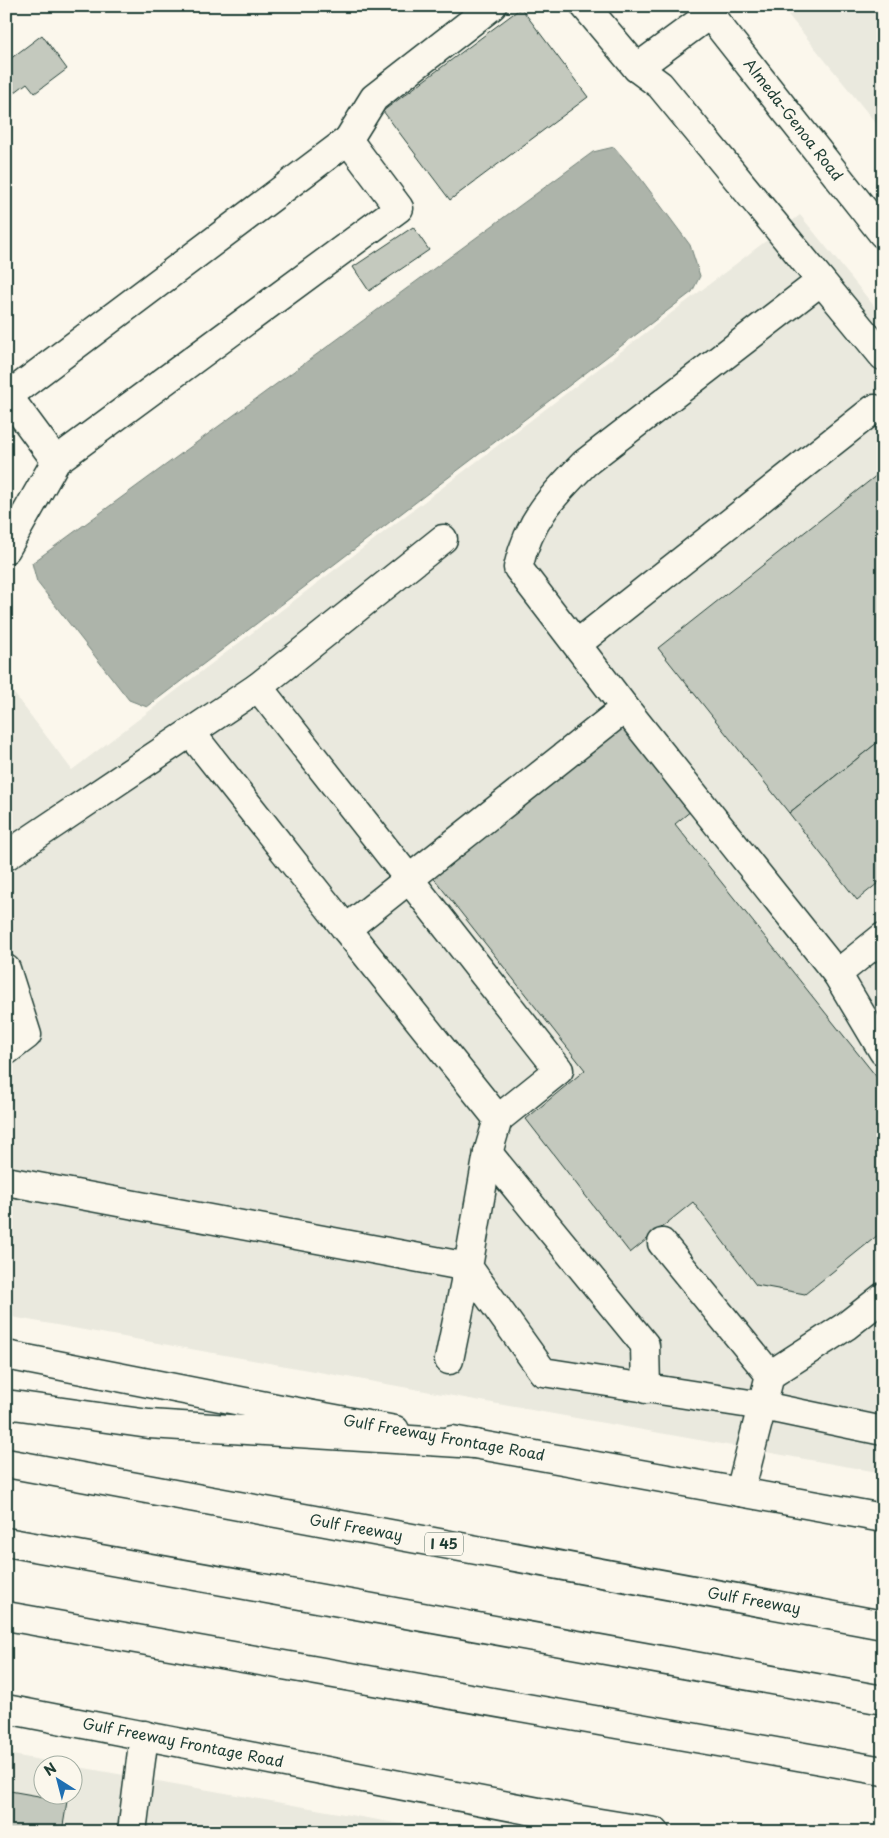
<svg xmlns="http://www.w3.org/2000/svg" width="889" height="1838" font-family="'Playpen Sans',sans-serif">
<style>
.built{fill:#eae9de}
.water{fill:#adb4aa;stroke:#74847b}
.building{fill:#c4c9be;stroke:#1f3d34}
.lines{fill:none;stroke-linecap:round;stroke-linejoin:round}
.minor-casing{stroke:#1f3d34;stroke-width:31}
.major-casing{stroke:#1f3d34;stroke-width:31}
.highway-casing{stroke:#1f3d34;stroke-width:31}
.minor{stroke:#fbf7ec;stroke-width:28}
.major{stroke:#fbf7ec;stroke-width:28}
.highway{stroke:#fbf7ec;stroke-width:28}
.labels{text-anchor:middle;stroke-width:4;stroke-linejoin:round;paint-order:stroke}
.shield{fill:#fbf7ec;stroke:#61756b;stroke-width:1}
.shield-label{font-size:14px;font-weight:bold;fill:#1f3d34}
.street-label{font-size:15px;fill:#1f3d34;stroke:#fbf7ec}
</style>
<rect width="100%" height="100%" fill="#fbf7ec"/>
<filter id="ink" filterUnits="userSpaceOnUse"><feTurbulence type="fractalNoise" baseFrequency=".02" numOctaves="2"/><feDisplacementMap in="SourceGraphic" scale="10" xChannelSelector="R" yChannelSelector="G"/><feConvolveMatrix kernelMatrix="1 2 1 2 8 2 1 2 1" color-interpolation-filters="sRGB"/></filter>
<g filter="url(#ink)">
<!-- built -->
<g class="built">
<polygon points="781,6 883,6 883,132"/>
<polygon points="800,215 883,317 883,1473 6,1316 6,683 72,770"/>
<polygon points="6,1754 70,1765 42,1766 42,1796 72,1796 73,1766 446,1832 6,1832"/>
</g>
<!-- water -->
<polygon class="water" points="614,147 638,175 690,245 700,276 692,292 147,707 129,700 37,582 32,563 593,152"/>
<!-- building -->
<g class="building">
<polygon points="521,8 588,97 450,200 383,111"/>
<polygon points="42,35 67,69 35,93 27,83 6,99 6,62"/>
<polygon points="413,227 429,250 369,291 353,267"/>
<polygon points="877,475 883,482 883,738 789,813 658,648"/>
<polygon points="624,724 692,810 675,824 883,1085 883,1231 805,1294 756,1285 693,1202 630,1253 526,1119 585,1070 432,876"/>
<polygon points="883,738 883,879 857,900 789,813"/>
<polygon points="10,1791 67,1801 62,1832 6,1832 6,1809"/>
</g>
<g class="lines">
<defs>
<g id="minor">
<polyline points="585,6 637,68 660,85 883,356"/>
<polyline points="703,6 883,234"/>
<polyline points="637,68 710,14"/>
<polyline points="348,140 374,98 492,6"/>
<path d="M821,281l-236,182c-33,33 -56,57 -67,105l107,140 212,266 46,77"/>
<polyline points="6,549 56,461 399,208 348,140 8,396 56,461"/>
<polyline points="577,644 874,409"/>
<polyline points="258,687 443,539"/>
<polyline points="191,733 346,929 625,708"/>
<polyline points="6,856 258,687 559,1070 498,1119"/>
<polyline points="346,929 498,1119 488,1153 468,1267 543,1372 763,1406 883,1431"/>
<polyline points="6,969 27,1035 6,1051"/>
<polyline points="837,974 883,937"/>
<polyline points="488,1153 645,1345 646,1389"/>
<polyline points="6,1181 468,1267 449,1360"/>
<polyline points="662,1243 770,1375"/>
<polyline points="740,1492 770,1375 846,1326 883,1297"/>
<polyline points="132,1832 144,1735"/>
</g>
<g id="major">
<polyline points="6,1355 281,1409 395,1430"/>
<polyline points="452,1440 883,1518"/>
<polyline points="6,1709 575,1819 655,1832"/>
</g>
<g id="highway">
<polyline points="6,1404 149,1424 476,1444"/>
<polyline points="6,1463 883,1625"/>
<polyline points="6,1542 883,1700"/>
<polyline points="6,1616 883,1771"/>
</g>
</defs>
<!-- minor casing -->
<use href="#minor" class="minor-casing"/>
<!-- major casing -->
<use href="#major" class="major-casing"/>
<!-- highway casing -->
<use href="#highway" class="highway-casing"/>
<!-- minor -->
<use href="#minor" class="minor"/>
<!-- major -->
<use href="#major" class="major"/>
<!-- highway -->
<use href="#highway" class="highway"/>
</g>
</g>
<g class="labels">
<!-- shield labels -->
<rect class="shield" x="425" y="1532.5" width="38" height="23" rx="4"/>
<g class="shield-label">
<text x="444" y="1549">I 45</text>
</g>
<!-- street labels -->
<g class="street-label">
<text transform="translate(793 120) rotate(52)" y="5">Almeda-Genoa Road</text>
<text transform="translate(444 1438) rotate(10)" y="5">Gulf Freeway Frontage Road</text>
<text transform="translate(356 1528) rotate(10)" y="5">Gulf Freeway</text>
<text transform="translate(754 1601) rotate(10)" y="5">Gulf Freeway</text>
<text transform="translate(183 1743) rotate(11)" y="5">Gulf Freeway Frontage Road</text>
</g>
</g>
<!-- margin -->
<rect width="889" height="1838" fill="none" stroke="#fbf7ec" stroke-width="25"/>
<rect x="12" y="12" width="864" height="1813" fill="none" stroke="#1f3d34" stroke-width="2" filter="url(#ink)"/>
<!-- north arrow -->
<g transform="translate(58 1780) rotate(324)"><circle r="24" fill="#fbf7ec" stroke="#a3ada2"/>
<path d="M0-4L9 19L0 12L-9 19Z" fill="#1f6fb2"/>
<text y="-8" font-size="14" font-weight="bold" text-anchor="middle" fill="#1f3d34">N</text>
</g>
</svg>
